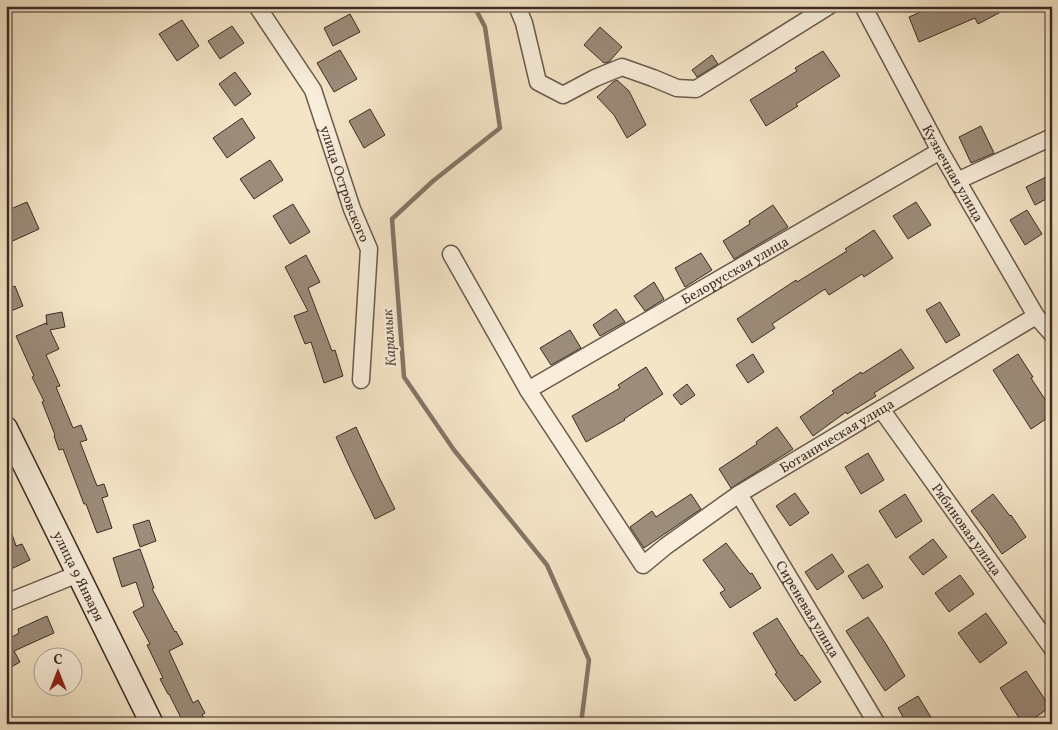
<svg xmlns="http://www.w3.org/2000/svg" width="1058" height="730" font-family="Vollkorn,serif">
<style>
.lines{fill:none;stroke-linecap:round;stroke-linejoin:round}
.stream{stroke:#857566;stroke-width:4.5}
.building{fill:#9c8c7a;stroke:#3c2c26}
.street-casing{stroke:#6a5a4e;stroke-width:19}
.secondary-casing{stroke:#3c2c26;stroke-width:25}
.street{stroke:#f8eedb;stroke-width:16}
.secondary{stroke:#f8eedb;stroke-width:22}
.labels{text-anchor:middle;stroke-width:4.5;stroke-linejoin:round;paint-order:stroke}
.street-label{font-size:14px;fill:#3c2c26;stroke:#f8eedb}
.water-label{font-size:15px;font-style:italic;fill:#605146;stroke:#f8eedb}
</style>
<rect width="100%" height="100%" fill="#f4e5c7"/>
<filter id="stains"><feTurbulence type="fractalNoise" baseFrequency=".004" numOctaves="4"/><feColorMatrix values="0 0 0 0 .2 0 0 0 0 .09 0 0 0 0 .02 0 0 0 .5 -.17"/></filter>
<radialGradient id="worn" r=".72"><stop offset=".6" stop-color="#630" stop-opacity="0"/><stop offset="1" stop-color="#630" stop-opacity=".3"/></radialGradient>
<g class="lines">
<!-- stream -->
<polyline class="stream" points="474,6 485,27 500,128 433,181 392,219 404,377 454,450 547,565 589,660 581,724"/>
</g>
<!-- building -->
<g class="building">
<polygon points="935,6 1012,6 978,24 975,18 919,42 909,17"/>
<polygon points="350,14 360,32 333,46 324,28"/>
<polygon points="182,20 199,46 177,61 159,34"/>
<polygon points="232,26 244,43 220,59 208,41"/>
<polygon points="600,27 622,47 609,62 604,63 584,45"/>
<polygon points="340,50 357,79 334,92 317,63"/>
<polygon points="823,51 840,76 796,104 798,106 766,126 750,100 797,71 795,68"/>
<polygon points="712,55 718,64 697,77 692,70"/>
<polygon points="235,72 251,94 235,106 219,84"/>
<polygon points="617,80 629,91 646,125 627,138 614,115 597,97 613,82"/>
<polygon points="370,109 385,135 364,148 349,121"/>
<polygon points="242,118 255,138 227,158 213,138"/>
<polygon points="981,126 994,153 971,163 959,137"/>
<polygon points="270,160 283,180 254,199 240,179"/>
<polygon points="1052,174 1052,196 1035,205 1026,187"/>
<polygon points="27,202 39,229 6,244 6,211"/>
<polygon points="916,202 931,225 908,239 893,216"/>
<polygon points="293,204 310,232 290,244 273,216"/>
<polygon points="773,205 788,227 734,259 723,241 750,224 749,221"/>
<polygon points="1027,210 1042,234 1025,245 1010,220"/>
<polygon points="874,230 893,258 864,277 862,274 829,295 825,289 772,324 775,328 752,343 737,319 796,280 797,282 847,251 845,249"/>
<polygon points="701,253 712,270 685,287 675,268"/>
<polygon points="306,255 320,282 308,288 332,351 335,350 343,376 324,383 311,342 305,344 294,316 308,311 285,267"/>
<polygon points="654,282 664,299 645,311 634,296"/>
<polygon points="15,286 23,306 6,313 6,290"/>
<polygon points="940,302 960,335 946,343 926,310"/>
<polygon points="616,309 625,322 600,336 593,325"/>
<polygon points="62,312 65,327 50,330 59,349 46,355 60,386 56,387 73,428 81,425 87,440 80,442 97,486 104,484 108,496 102,498 112,528 97,533 86,504 84,504 63,449 59,450 54,436 55,435 42,402 44,401 32,377 34,376 16,336 46,323 47,325 46,315"/>
<polygon points="570,330 581,348 551,365 540,348"/>
<polygon points="901,349 914,368 874,393 876,396 847,414 846,412 813,436 800,417 834,393 832,391 861,372 862,374"/>
<polygon points="753,354 764,372 748,383 736,365"/>
<polygon points="1018,354 1033,377 1031,378 1052,410 1052,415 1031,429 993,370"/>
<polygon points="646,367 663,394 624,419 625,420 586,442 572,416 620,388 618,385"/>
<polygon points="687,384 695,395 681,405 673,395"/>
<polygon points="356,427 379,477 395,509 375,519 351,470 336,437"/>
<polygon points="777,427 793,449 782,456 731,488 719,469 757,444 756,442"/>
<polygon points="868,453 884,480 861,494 845,467"/>
<polygon points="795,493 809,513 790,526 776,506"/>
<polygon points="691,494 701,509 644,548 630,527 652,511 656,517"/>
<polygon points="905,494 922,521 896,538 879,511"/>
<polygon points="993,494 1010,516 1011,515 1026,537 1002,554 987,532 971,511"/>
<polygon points="149,520 156,541 140,547 133,525"/>
<polygon points="6,523 8,523 16,546 22,544 30,560 11,569 6,559"/>
<polygon points="933,539 947,557 923,575 909,557"/>
<polygon points="726,543 750,574 752,573 761,588 730,608 720,593 725,590 703,560"/>
<polygon points="140,549 154,588 152,589 175,632 176,631 183,644 169,651 193,703 198,700 205,713 202,715 208,724 184,724 169,694 168,694 160,679 163,678 147,645 150,644 133,612 144,606 136,582 122,587 113,558"/>
<polygon points="832,554 844,572 817,590 805,572"/>
<polygon points="868,564 883,587 863,599 848,576"/>
<polygon points="960,575 974,594 949,612 935,593"/>
<polygon points="986,613 1007,643 980,663 958,633"/>
<polygon points="47,616 54,633 14,651 20,662 6,670 6,638 7,640 19,633 18,629"/>
<polygon points="868,617 886,644 905,676 885,691 846,631"/>
<polygon points="777,618 801,656 802,655 821,682 795,701 775,674 777,673 753,633"/>
<polygon points="1026,671 1050,707 1026,724 1023,724 1000,688"/>
<polygon points="918,696 935,724 907,724 898,708"/>
</g>
<g class="lines">
<defs>
<g id="street">
<path id="s1" d="M257,6l56,84 39,119 17,40 -8,131"/>
<polyline points="517,6 524,23 538,82 563,95 595,78 622,67 653,78 677,88 696,89 829,6"/>
<path id="s2" d="M863,6l77,145 96,165 16,18"/>
<polyline points="957,181 1052,137"/>
<path id="s3" d="M451,254l77,136 115,175 23,-19 73,-52 297,-178"/>
<path id="s4" d="M528,390l412,-239"/>
<path id="s5" d="M881,409l171,239"/>
<path id="s6" d="M739,494l138,230"/>
<polyline points="6,603 78,574"/>
</g>
<g id="secondary">
<path id="s7" d="M6,428l146,296"/>
</g>
</defs>
<!-- street casing -->
<use href="#street" class="street-casing"/>
<!-- secondary casing -->
<use href="#secondary" class="secondary-casing"/>
<!-- street -->
<use href="#street" class="street"/>
<!-- secondary -->
<use href="#secondary" class="secondary"/>
</g>
<g class="labels">
<!-- street labels -->
<g class="street-label">
<text dy="5" stroke="none"><textPath href="#s2" startOffset="190">Кузнечная улица</textPath></text>
<text dy="5" stroke="none"><textPath href="#s1" startOffset="200">улица Островского</textPath></text>
<text dy="5" stroke="none"><textPath href="#s4" startOffset="239">Белорусская улица</textPath></text>
<text dy="5" stroke="none"><textPath href="#s3" startOffset="599">Ботаническая улица</textPath></text>
<text dy="5" stroke="none"><textPath href="#s5" startOffset="148">Рябиновая улица</textPath></text>
<text dy="5" stroke="none"><textPath href="#s7" startOffset="165">улица 9 Января</textPath></text>
<text dy="5" stroke="none"><textPath href="#s6" startOffset="134">Сиреневая улица</textPath></text>
</g>
<!-- water labels -->
<g class="water-label">
<text transform="translate(389 338) rotate(-94)" y="5">Карамык</text>
</g>
</g>
<!-- margin -->
<rect width="1058" height="730" fill="none" stroke="#f4e5c7" stroke-width="25"/>
<rect x="8" y="8" width="1043" height="715" fill="none" stroke="#3c2c26" stroke-width="2.5"/>
<rect x="12" y="12" width="1033" height="705" fill="none" stroke="#3c2c26"/>
<!-- north arrow -->
<g transform="translate(58 672)"><circle r="24" fill="#f8eedb" stroke="#ada093"/>
<path d="M0-4L9 19L0 12L-9 19Z" fill="#8f2418"/>
<text y="-8" font-size="14" font-weight="bold" text-anchor="middle" fill="#3c2c26">С</text>
</g>
<rect width="100%" height="100%" filter="url(#stains)"/>
<rect width="100%" height="100%" fill="url(#worn)"/>
</svg>
